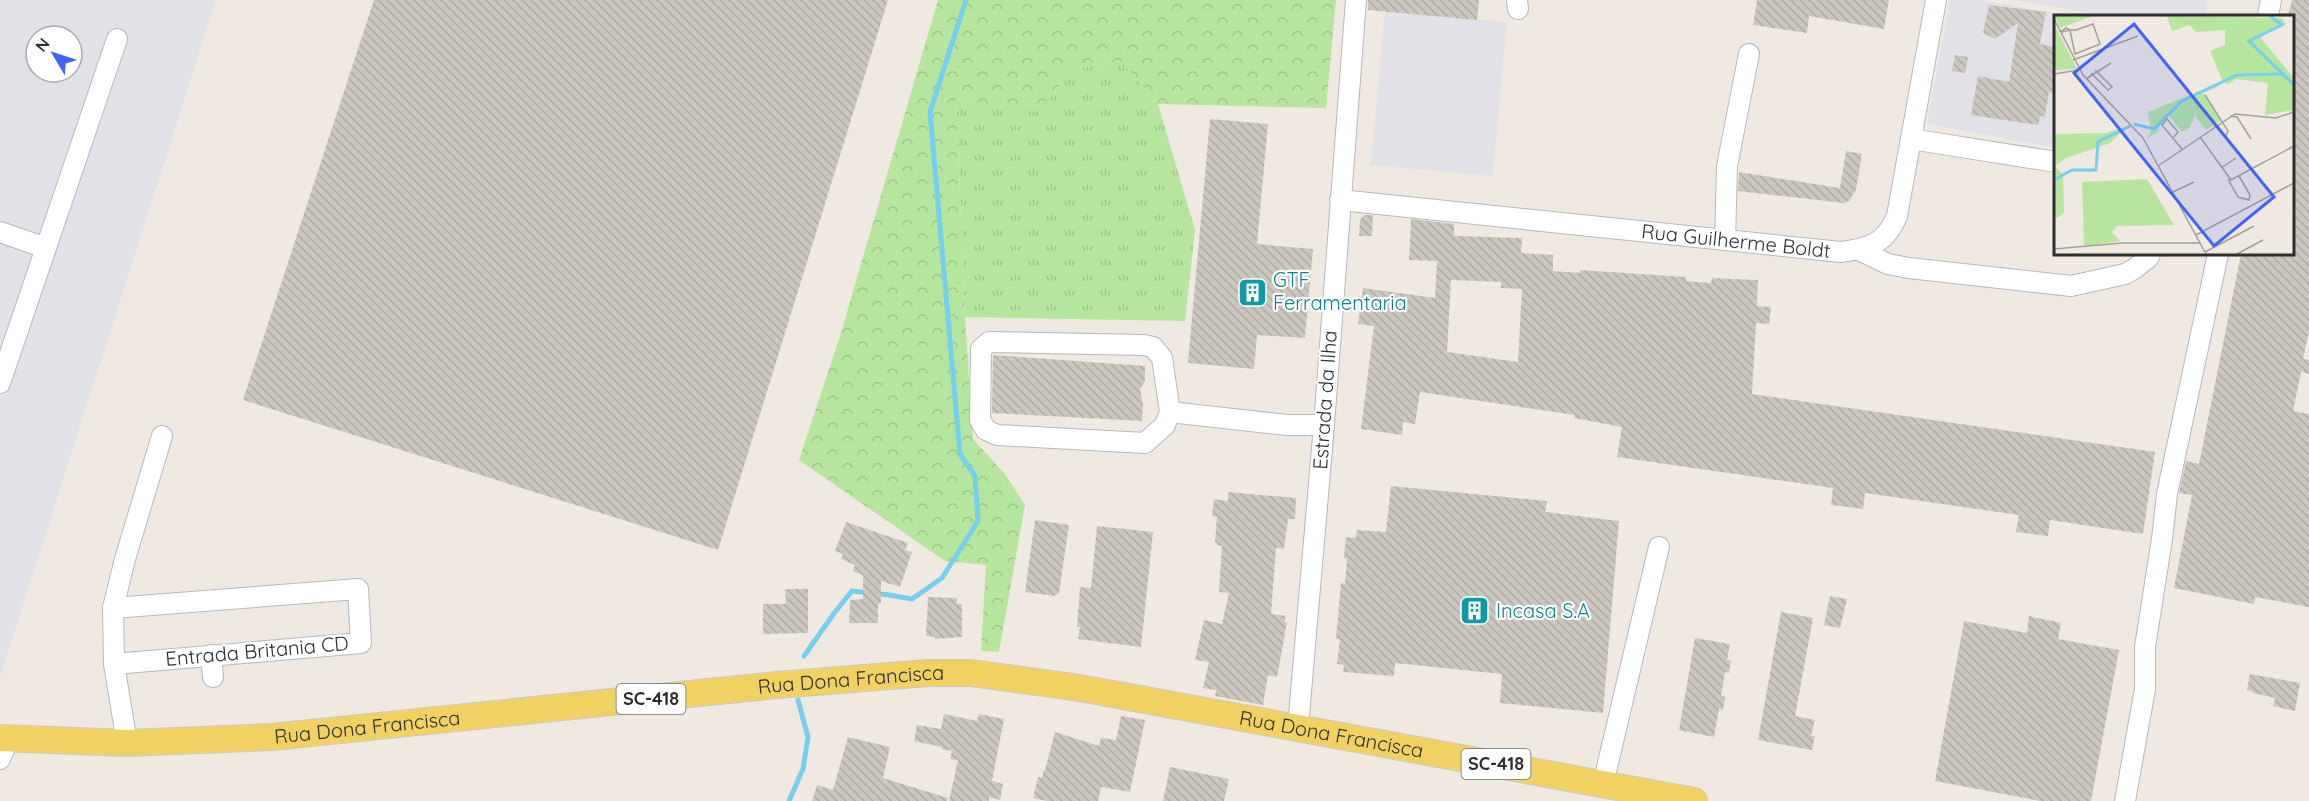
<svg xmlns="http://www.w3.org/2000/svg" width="2309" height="801" font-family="Quicksand,sans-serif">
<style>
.industrial{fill:#e3e1e8;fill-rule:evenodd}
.grass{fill:url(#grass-tufts)}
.forest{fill:url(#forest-crowns)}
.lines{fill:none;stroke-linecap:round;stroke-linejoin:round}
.stream{stroke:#75cff0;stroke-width:5}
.building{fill:url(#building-back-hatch);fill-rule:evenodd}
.minor-casing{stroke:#b4b7c1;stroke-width:22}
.major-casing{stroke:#c9c9c9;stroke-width:28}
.minor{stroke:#fff;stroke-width:20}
.major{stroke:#f2d163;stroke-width:26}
.labels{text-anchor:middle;stroke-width:4.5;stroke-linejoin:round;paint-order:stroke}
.shield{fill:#fff;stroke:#6d6d6d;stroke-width:1.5}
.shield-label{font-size:18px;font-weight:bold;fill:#2e2e2e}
.street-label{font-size:20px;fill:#2e2e2e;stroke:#fff}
.culture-label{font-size:20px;fill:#0d838f;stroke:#fff;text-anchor:start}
.inset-river{fill:none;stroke:#75cff0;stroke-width:3}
.inset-road{fill:none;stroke:#a29e99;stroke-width:1.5}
.view{fill:#4264fb;fill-opacity:0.15;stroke:#4264fb;stroke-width:3}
.inset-edge{fill:none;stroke:#2e2e2e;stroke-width:3}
</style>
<defs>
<pattern id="grass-tufts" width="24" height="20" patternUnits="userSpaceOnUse" patternTransform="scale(1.5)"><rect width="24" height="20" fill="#b6e59e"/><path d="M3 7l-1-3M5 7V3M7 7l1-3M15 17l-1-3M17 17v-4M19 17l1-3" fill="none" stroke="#9dc588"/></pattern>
<pattern id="forest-crowns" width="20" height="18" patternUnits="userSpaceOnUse" patternTransform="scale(1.5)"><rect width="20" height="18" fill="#b6e59e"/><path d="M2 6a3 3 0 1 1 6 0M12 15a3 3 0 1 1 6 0" fill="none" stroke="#9dc588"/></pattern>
<pattern id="building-back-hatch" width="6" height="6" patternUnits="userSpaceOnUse" patternTransform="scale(1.5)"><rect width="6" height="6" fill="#cbc7bf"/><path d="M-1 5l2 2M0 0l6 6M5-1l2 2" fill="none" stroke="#afaba4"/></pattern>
</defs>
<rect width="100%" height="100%" fill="#efe9e1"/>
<!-- industrial -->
<g class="industrial">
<path d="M0,0h216l-216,677zM36,36h36v36h-36z"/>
<polygon points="1386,0 1479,0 1477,20 1507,22 1493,176 1371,165"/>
<polygon points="1950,0 1981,0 2073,16 2056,16 2055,148 1927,124"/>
<polygon points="2016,0 2208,0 2205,16 2105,16"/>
</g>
<!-- grass -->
<polygon class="grass" points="1121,61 1158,104 1195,230 1185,321 965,317 956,99 1039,111 1072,69"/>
<!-- forest -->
<polygon class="forest" points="938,0 1336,0 1326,108 1158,104 1121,61 1072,69 1039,112 956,99 965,317 973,439 1004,473 1025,505 999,652 981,651 986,565 945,561 799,460 840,336"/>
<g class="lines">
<!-- stream -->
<g class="stream">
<polyline points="804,656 835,612 852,591 889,595 912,599 942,578 978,521 975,476 960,454 930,112 966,0"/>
<polyline points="789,801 803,769 808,737 798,700"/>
</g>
</g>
<!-- building -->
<g class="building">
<polygon points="374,0 888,0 718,550 243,400"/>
<polygon points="1368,0 1479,0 1477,20 1368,10"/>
<polygon points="1757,0 1889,0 1884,29 1809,16 1807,33 1753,25"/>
<polygon points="2292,0 2309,0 2309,331 2303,359 2309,360 2309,374 2301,372 2293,411 2309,414 2309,607 2255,597 2254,604 2174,588 2192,495 2179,493 2186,461 2199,464 2241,254 2292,254 2292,16 2288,16"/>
<polygon points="1989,5 2046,12 2040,44 2055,47 2055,94 2049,92 2045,117 2040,116 2038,125 1971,115 1978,76 2009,82 2018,23 1995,39 1983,33"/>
<polygon points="1955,55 1968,57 1965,73 1952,71"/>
<polygon points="1210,119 1268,124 1257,244 1313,249 1305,338 1257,335 1254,369 1188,363"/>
<polygon points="1846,151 1862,154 1856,190 1849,201 1844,203 1738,191 1739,172 1840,188"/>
<polygon points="1364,215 1373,215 1372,236 1359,236 1360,220"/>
<path d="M1411,219l43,5v12l68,2 -1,15 32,2v16l27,2v-3l106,7v4l25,2 1,-5 46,2 -1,26 14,1 -2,17 -13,-1 -4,71 403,58 -12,82 -93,-14 -2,16 -32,-4 3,-17 -154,-22 -2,16 -32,-4 2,-17 -216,-31 5,-30 -48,-9 1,-3 -155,-23 -5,32 -12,-2 -1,13 -41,-6 13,-103 -16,-2 5,-36 72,10 2,-37 -28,-1zM1451,280l50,2v6l21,1 -4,73 -71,-10z"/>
<polygon points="993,355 1145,366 1145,381 1140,389 1143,405 1142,421 992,413"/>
<polygon points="1391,486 1547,501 1545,512 1619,521 1603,713 1500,703 1502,674 1395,663 1394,676 1343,672 1344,665 1337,664 1340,639 1336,639 1341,583 1345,584 1347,559 1344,558 1346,537 1356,538 1357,530 1386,532"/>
<polygon points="1228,492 1296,498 1295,519 1288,519 1284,549 1276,548 1271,614 1286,616 1284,622 1287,622 1277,677 1268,675 1263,705 1215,696 1216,690 1203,688 1209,662 1195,660 1204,620 1222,624 1229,593 1219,592 1222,546 1217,545 1217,543 1215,542 1217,517 1212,516 1214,499 1228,501"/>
<polygon points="1035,520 1069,525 1059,593 1054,596 1025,592"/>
<polygon points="846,522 908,543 905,550 912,552 900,587 881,581 881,603 878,604 878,623 849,623 850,600 863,599 863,575 853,571 855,565 841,559 843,554 835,551"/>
<polygon points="1097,526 1153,532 1141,647 1078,639 1080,627 1077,627 1080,587 1091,588"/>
<polygon points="785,589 808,589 808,633 763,634 763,604 786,604"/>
<polygon points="1830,596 1847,599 1840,628 1824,625"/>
<polygon points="928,597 957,598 957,604 962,604 962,637 935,639 935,637 926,636"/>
<polygon points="1781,612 1813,618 1795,716 1815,720 1811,736 1815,736 1812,750 1758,740"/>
<polygon points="2029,616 2061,623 2058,639 2119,650 2091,801 2040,801 1935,781 1964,621 2027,633"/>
<polygon points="1695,638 1730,644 1727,660 1731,660 1729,673 1725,672 1721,696 1725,697 1723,710 1719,709 1714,737 1679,730"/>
<polygon points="2250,674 2300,683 2295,711 2273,706 2275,698 2253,693 2253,691 2247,690"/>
<polygon points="944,714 977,721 979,714 1004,719 992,781 1003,784 1000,800 989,797 989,801 949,801 958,760 950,759 952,751 942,749 942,747 914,741 917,725 941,729"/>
<polygon points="1121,716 1145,720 1130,792 1101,787 1098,801 1047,801 1033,798 1038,777 1042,778 1044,770 1045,770 1055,732 1099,746 1101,738 1116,740"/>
<polygon points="848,737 890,747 883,778 948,798 947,801 812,801 817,785 833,790"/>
<polygon points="1170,767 1229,779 1224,801 1163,801"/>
</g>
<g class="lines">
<defs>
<g id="minor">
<polyline points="1517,0 1518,9"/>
<polyline points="2268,16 2271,0"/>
<polyline points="1911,139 2056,162"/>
<path d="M1340,200l501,52c29,-4 44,-8 56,-36l39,-216"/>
<polyline points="0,232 46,248"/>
<polyline points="1725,240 1727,166 1749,54"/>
<polyline points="1859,250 1888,264 1909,268 2071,286 2125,274 2134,269 2148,258 2150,254"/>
<polygon points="989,342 1144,345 1153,347 1162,358 1170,412 1165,425 1145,443 997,435 986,430 980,420 981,349"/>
<polyline points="0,383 117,39"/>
<polyline points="1170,412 1287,425 1324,425"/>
<polyline points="113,608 358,589 361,643 114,664"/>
<polyline points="211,655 213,677"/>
<polyline points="1298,727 1324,425 1356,0"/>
<polyline points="127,743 114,664 113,608 125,559 162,436"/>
<polyline points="0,759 9,738"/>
<polyline points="1603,784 1659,547"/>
<polyline points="2125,801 2145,689 2145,647 2162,539 2167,494 2218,254"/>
</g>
<g id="major">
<path id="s1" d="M0,738l127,5 145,-6 505,-52 151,-12h43l109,15 614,113"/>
</g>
</defs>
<!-- minor casing -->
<use href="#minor" class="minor-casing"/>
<!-- major casing -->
<use href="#major" class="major-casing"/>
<!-- minor -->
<use href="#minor" class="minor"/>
<!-- major -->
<use href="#major" class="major"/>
</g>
<!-- icons -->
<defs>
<symbol id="building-square" viewBox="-11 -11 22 22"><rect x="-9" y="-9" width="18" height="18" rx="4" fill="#0f9aa8" stroke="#fff"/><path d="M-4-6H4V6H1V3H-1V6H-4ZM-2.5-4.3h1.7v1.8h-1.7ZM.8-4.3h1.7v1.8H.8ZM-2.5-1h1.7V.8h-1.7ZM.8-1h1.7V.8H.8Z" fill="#fff"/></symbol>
</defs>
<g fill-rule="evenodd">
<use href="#building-square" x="1236" y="276" width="33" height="33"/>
<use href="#building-square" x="1458" y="594" width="33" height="33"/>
</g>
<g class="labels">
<!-- shield labels -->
<g class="shield">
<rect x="616.5" y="684" width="69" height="30" rx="4.5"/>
<rect x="1461.5" y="749" width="69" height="30" rx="4.5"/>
</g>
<g class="shield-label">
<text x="651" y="705">SC-418</text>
<text x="1496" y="770">SC-418</text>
</g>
<!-- street labels -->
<g class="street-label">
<text transform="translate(1736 241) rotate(6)" y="7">Rua Guilherme Boldt</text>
<text transform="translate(1325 400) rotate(-86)" y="7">Estrada da Ilha</text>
<text transform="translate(257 651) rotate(-5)" y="7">Entrada Britania CD</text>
<text dy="7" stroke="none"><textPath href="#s1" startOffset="854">Rua Dona Francisca</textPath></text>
<text dy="7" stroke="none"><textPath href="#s1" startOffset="368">Rua Dona Francisca</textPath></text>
<text dy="7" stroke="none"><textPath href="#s1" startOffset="1340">Rua Dona Francisca</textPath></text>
</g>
<!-- culture labels -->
<g class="culture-label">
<text x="1273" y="287">GTF<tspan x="1273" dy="23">Ferramentaria</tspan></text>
<text x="1496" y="618">Incasa S.A</text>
</g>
</g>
<!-- overview -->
<g transform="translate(2054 15)">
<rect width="240" height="240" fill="#efe9e1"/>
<path d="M0,13h2l21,41 -23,1zM130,87l13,10 -8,16 -7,4 -13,-16z" fill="#b6e59e"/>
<path d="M1,1h38l-33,12zM113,1l115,2 4,6 -27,12 35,42v32l-29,5 3,-32 -32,-4 -8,5 -5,-2 -13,-31 15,-6v-15l-29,2 -6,-7 -18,6zM163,69l1,3 -15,6 18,27 -15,10 -10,-13 1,-5 -13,-10 -24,22 -2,8 -12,7 5,-7 -3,-20zM63,114l3,4 -10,10 -44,15 -11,8 8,9 1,38 -10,7v-86l53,-1zM93,164l27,46 -57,1 -5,6 8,9 -36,5 -2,-64z" fill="#b6e59e"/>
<path class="inset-river" d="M216,1l12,9 -33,16 45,44M80,109l20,5 28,-28 55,-26 48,-1M0,165l18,-10h24l2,-28 32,-16"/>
<path class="inset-road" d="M0,4l29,56 60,63 63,116M5,16h7l4,-1h6l17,-6 7,20 -25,10 -5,-24 -4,-2 -4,3 1,2M19,45l65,-24M37,58l17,17 4,-3 -17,-17M0,59l25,-4M32,64l25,-16M151,80l23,36 -3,7M176,101l7,1 14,22M120,122l4,-5 -11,-13 -5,6 20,24M146,122l31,43 63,-34M104,151l77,-52 41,4 18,-6M167,153l15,-10M174,164l10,18 11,3 1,-5 -11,-19M119,177l21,-10M142,220l98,-52M0,234l68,-6h78M151,237l49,-26M183,239l26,-14"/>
<path class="view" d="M80,9l140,173 -60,49 -140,-173z"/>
<rect width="240" height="240" class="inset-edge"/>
</g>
<!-- north arrow -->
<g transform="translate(54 54) rotate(309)"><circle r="28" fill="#ffffff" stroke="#ababab" stroke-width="1.5"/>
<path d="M0-4.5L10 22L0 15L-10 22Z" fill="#4264fb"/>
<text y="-9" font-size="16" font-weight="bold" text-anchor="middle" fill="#2e2e2e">N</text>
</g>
</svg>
